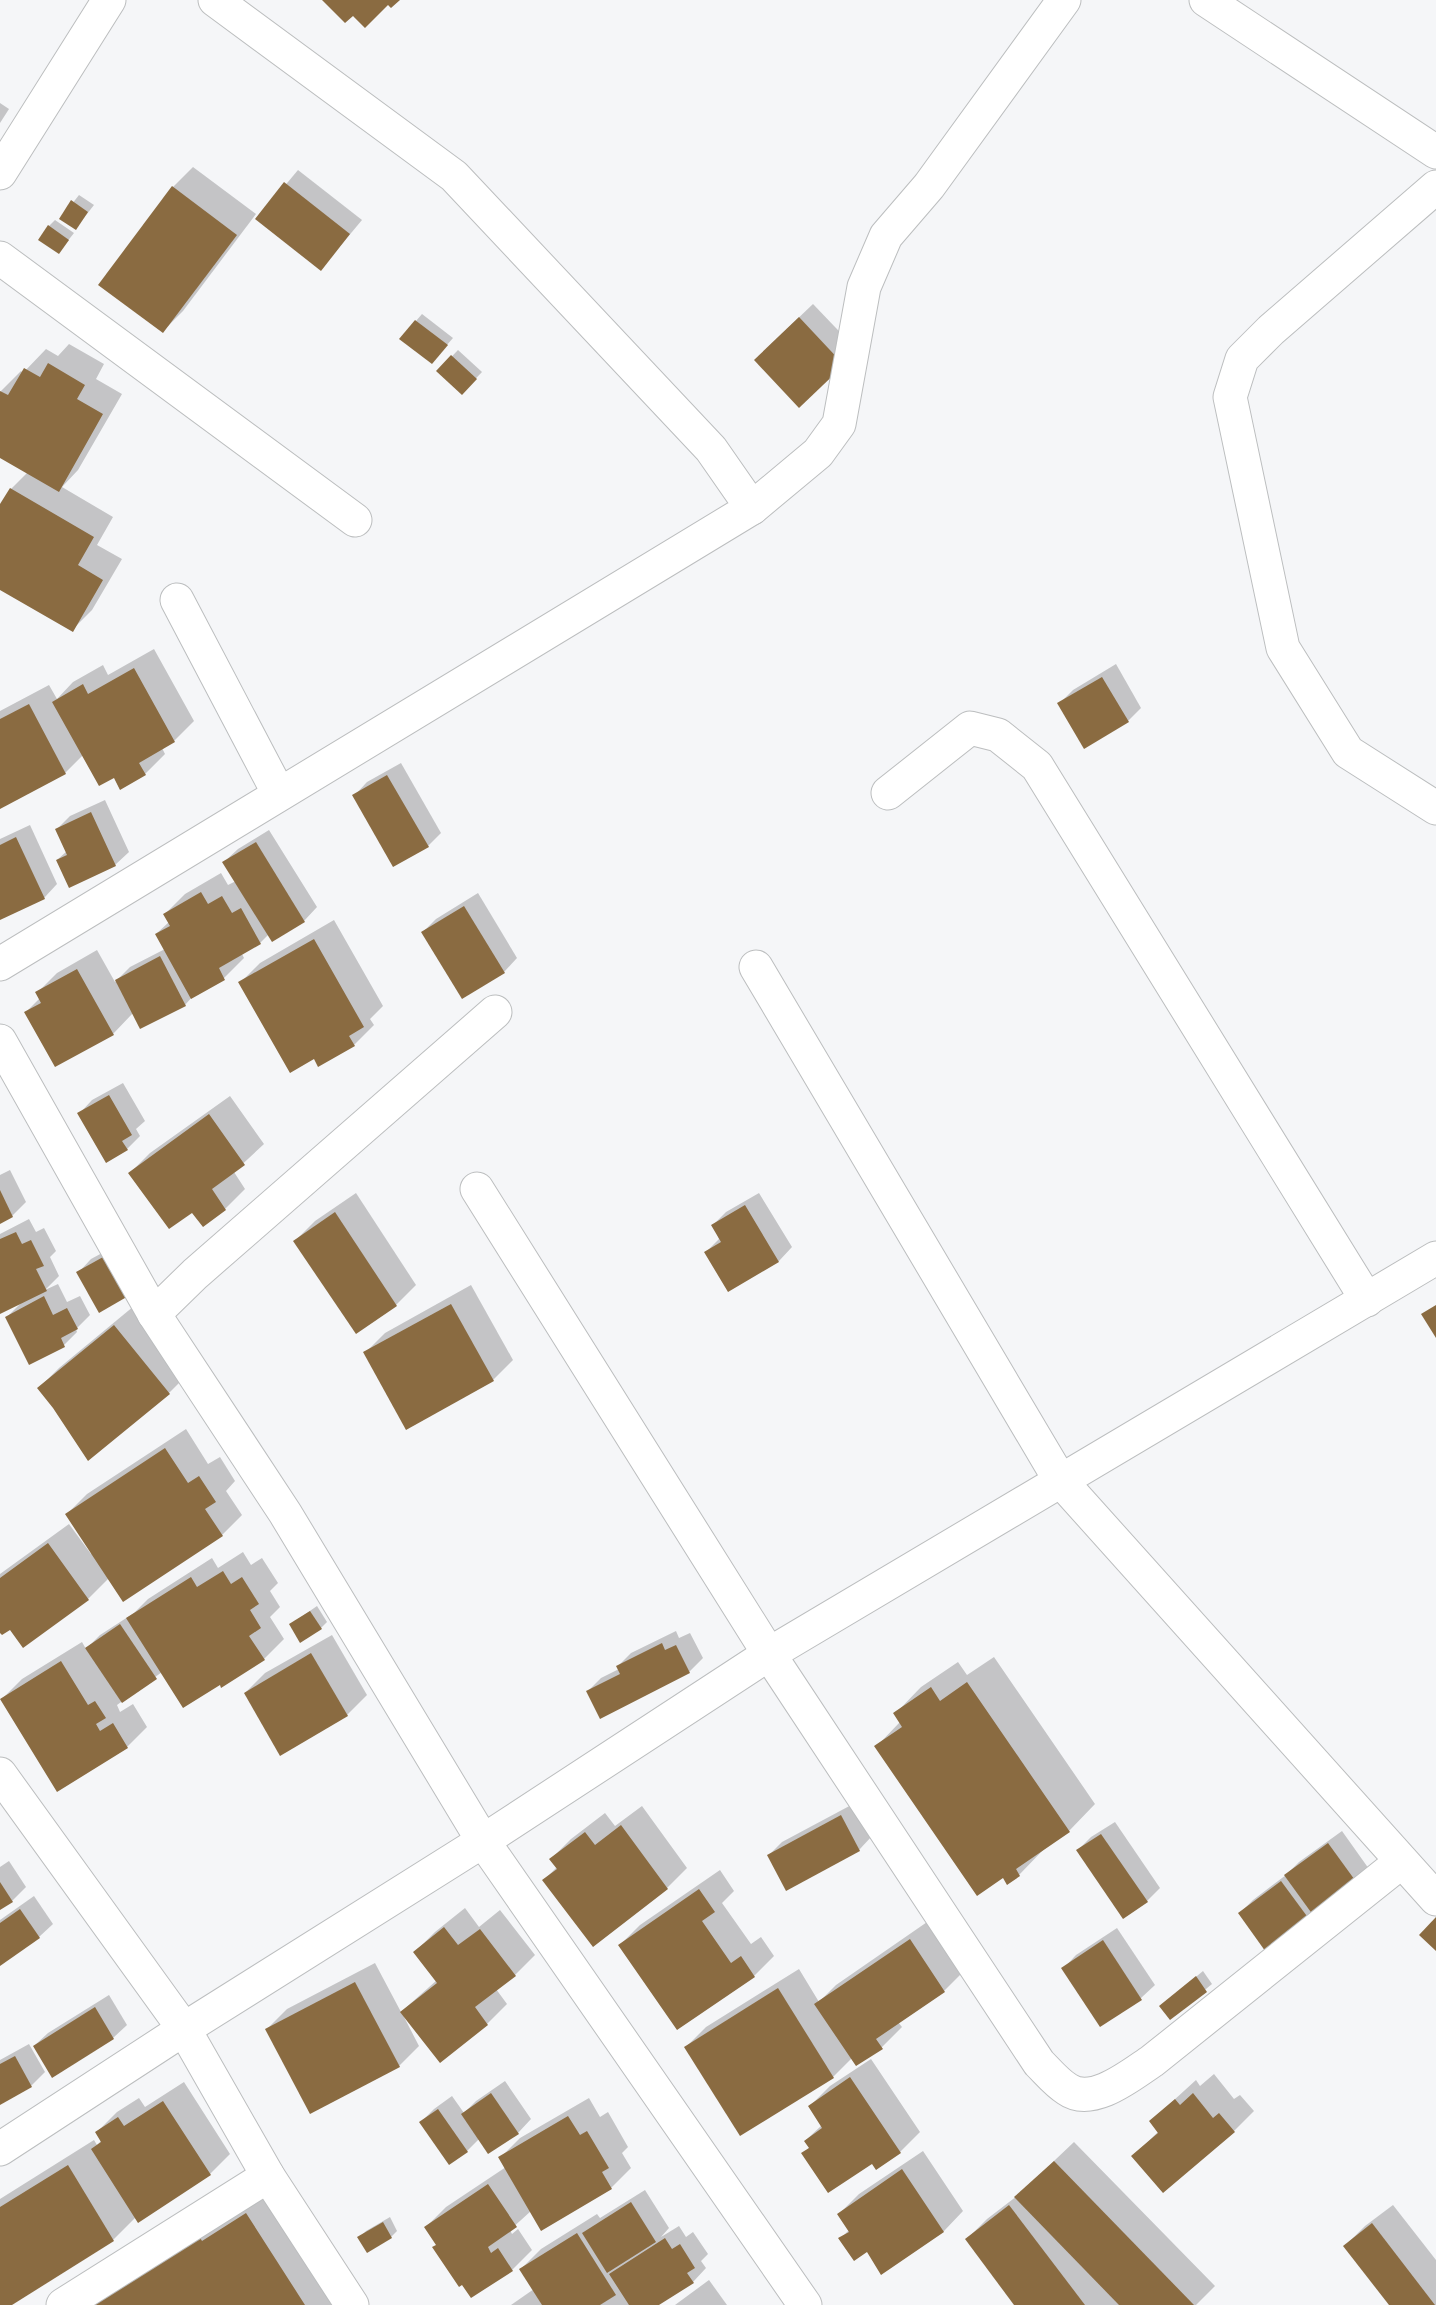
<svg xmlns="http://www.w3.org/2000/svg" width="1436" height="2305" font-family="Arial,sans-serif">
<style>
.shadow{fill:#0003}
.building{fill:#8a6b41}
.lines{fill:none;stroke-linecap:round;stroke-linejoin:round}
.minor-casing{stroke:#bcbebf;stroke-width:35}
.minor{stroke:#fff;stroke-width:33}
</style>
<rect width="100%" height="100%" fill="#f5f6f8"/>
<!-- shadow -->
<g class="shadow">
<polygon points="0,103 9,109 0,123"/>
<polygon points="193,167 256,214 183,311 163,331 173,187"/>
<polygon points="298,170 362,220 321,269 257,219"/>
<polygon points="79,195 94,205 76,228 61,218"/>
<polygon points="55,220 74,233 59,252 49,226"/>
<polygon points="813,304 857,350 799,406 769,346"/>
<polygon points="422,314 453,338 432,362 416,321"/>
<polygon points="69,344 104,364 96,379 122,394 78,470 62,487 113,517 97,545 122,559 92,610 72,630 0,588 0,507 11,489 28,472 0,456 0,392 21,371 23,373 46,349 58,356"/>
<polygon points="458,350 482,372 462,393 438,371"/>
<polygon points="154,649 194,721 174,741 162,748 165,754 145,774 114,776 83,755 65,773 0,808 0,711 49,685 57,699 73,682 103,665 108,675"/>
<polygon points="1116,664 1141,708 1128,721 1059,704 1073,690"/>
<polygon points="401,763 441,833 428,846 354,796 367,782"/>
<polygon points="105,800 129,852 115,865 57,860 67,851 57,829 70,816"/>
<polygon points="30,825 57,884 44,898 0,918 0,839"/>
<polygon points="269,830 317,907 304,921 273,940 269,934 260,943 242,954 244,958 224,978 193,996 185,1005 133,1013 113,1034 26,1012 40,998 37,993 57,973 97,950 115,982 130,967 165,949 156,934 169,922 165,914 185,894 221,873 228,885 236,881 224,862 238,849"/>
<polygon points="478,893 517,958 504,972 423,932 436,919"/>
<polygon points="334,920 383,1006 370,1019 374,1025 354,1045 314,1057 240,983 260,963"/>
<polygon points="123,1083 145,1121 136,1129 140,1136 127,1149 79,1114 92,1100"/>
<polygon points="230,1096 264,1144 234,1172 245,1189 225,1209 203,1225 193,1211 130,1173 150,1153"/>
<polygon points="10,1170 26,1202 12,1216 0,1222 0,1175"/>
<polygon points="356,1193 416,1285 396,1305 356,1332 295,1241 315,1221"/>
<polygon points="759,1193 792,1247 779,1261 729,1290 706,1252 719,1239 713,1225 726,1212"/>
<polygon points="29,1219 36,1232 44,1228 56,1251 50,1257 59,1276 45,1290 58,1284 67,1302 80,1296 90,1315 76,1329 77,1332 64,1345 6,1318 23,1301 0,1311 0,1234"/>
<polygon points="128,1239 99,1311 78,1273 91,1259"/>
<polygon points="471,1285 513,1360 493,1380 365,1353 385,1333"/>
<polygon points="134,1306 189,1373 169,1393 55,1407 39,1388 59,1368"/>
<polygon points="186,1429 208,1464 220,1457 235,1481 226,1491 242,1515 222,1535 109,1578 88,1599 0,1630 0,1574 69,1524 91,1554 93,1553 67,1514 87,1494"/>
<polygon points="243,1552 251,1565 262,1558 278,1583 270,1591 280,1607 270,1617 284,1639 264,1659 220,1683 162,1672 117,1705 120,1712 133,1704 147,1727 127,1747 2,1699 22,1679 82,1642 86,1649 100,1635 134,1613 148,1599 212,1558 218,1568"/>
<polygon points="317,1606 327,1622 321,1628 291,1624"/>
<polygon points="676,1631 679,1638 690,1633 703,1658 689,1672 601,1717 588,1691 601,1678 619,1669 618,1666 631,1653"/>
<polygon points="332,1635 367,1695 347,1715 245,1693 265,1673"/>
<polygon points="994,1657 1095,1804 1069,1831 1045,1848 1019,1875 1004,1876 876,1747 900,1722 895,1714 921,1687 958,1662 967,1675"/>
<polygon points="855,1803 872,1836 859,1850 769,1855 782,1842"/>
<polygon points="642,1806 687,1868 667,1888 544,1880 557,1867 551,1859 571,1839 605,1813 615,1826"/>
<polygon points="1115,1822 1160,1888 1147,1901 1078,1850 1091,1837"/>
<polygon points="1342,1831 1369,1869 1311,1922 1240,1913 1253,1900 1286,1875 1299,1862"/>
<polygon points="9,1861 26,1887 12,1901 0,1909 0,1867"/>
<polygon points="720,1870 734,1891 722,1903 751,1944 761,1937 774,1956 754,1976 677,2028 620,1945 640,1925"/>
<polygon points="34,1896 53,1924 39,1937 0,1965 0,1920"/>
<polygon points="465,1908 479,1927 500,1910 535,1955 515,1975 496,1989 507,2004 487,2024 440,2061 405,2016 404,2017 419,2046 399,2066 267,2029 287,2009 375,1963 401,2012 437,1980 415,1952 435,1932"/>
<polygon points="930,1920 964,1971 944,1991 898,2022 902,2027 882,2047 852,2058 833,2077 686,2047 706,2027 799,1969 819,2002 836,1985"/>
<polygon points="1117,1928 1155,1985 1141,1998 1101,2025 1063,1969 1076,1955"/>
<polygon points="1203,1971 1212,1984 1171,2018 1161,2006"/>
<polygon points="109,1995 127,2025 113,2038 53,2075 34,2046 48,2033"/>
<polygon points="29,2044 45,2072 31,2086 0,2103 0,2060"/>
<polygon points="871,2059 920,2132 900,2152 872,2162 803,2154 810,2147 805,2141 822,2125 810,2106 830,2086"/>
<polygon points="1214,2074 1234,2099 1240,2095 1254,2111 1234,2131 1133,2156 1159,2131 1151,2121 1196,2080 1200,2086"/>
<polygon points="505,2081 531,2119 518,2133 479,2139 467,2151 421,2122 434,2109 452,2096 464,2113 476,2101"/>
<polygon points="184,2082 230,2154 210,2174 136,2217 113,2240 9,2305 0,2305 0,2199 94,2140 97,2145 102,2140 97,2132 117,2112 139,2098 145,2107"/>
<polygon points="589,2098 600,2117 608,2112 628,2147 622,2153 631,2168 611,2188 531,2211 510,2230 512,2234 518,2229 532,2250 512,2270 437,2244 426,2227 446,2207 506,2167 500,2158 520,2138"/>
<polygon points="1074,2142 1215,2286 1196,2305 1016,2305 967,2239 987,2219 1017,2196"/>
<polygon points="923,2151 963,2211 944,2231 882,2272 867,2250 840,2239 849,2230 839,2214 859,2194"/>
<polygon points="273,2188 348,2305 79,2305"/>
<polygon points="645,2190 669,2228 661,2237 679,2226 686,2237 693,2232 708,2254 701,2261 706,2268 693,2282 656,2305 511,2305 534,2289 521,2269 541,2249 597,2214 600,2218"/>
<polygon points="1393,2205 1436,2260 1436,2305 1391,2305 1345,2246 1365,2226"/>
<polygon points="390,2217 397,2231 391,2237 359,2238 366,2231"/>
<polygon points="709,2280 727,2305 675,2305"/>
</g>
<!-- building -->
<g class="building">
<polygon points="322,0 400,0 391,8 388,5 365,28 353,16 345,23"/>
<polygon points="284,182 350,234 321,271 255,219"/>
<polygon points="172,186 237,235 163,333 98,285"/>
<polygon points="71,200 88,212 76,230 59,219"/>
<polygon points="48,225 69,240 59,254 38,240"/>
<polygon points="799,317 844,365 799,408 754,360"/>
<polygon points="415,320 448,345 432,364 399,339"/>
<polygon points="451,355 477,379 462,395 436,371"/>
<polygon points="48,363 85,385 77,399 103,414 59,492 0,458 0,391 8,395 24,368 40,377"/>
<polygon points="10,488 94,537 78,565 103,580 73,632 0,590 0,504"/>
<polygon points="134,668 175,742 139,763 146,775 120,790 114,778 99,786 52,702 83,684 88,694"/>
<polygon points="1102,677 1129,722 1084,749 1057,703"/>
<polygon points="29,704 66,774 0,809 0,719"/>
<polygon points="387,775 429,847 393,867 352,795"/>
<polygon points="91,812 116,866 69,888 56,860 67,855 55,829"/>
<polygon points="16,837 45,899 0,920 0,845"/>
<polygon points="256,842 305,922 272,942 222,862"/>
<polygon points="201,892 208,904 222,896 232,913 241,908 261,944 219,968 225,980 191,999 155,934 170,926 163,914"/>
<polygon points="464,906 505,973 462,999 421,932"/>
<polygon points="314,939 364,1027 349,1036 355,1046 318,1067 314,1059 290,1073 238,982"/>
<polygon points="160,956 186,1006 140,1029 115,980"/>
<polygon points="77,969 114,1035 55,1067 24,1012 41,1003 35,992"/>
<polygon points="109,1095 132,1135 122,1141 128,1150 106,1163 77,1113"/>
<polygon points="209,1114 245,1165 212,1189 226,1210 203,1227 192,1213 169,1229 128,1173"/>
<polygon points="0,1190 13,1217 0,1224"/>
<polygon points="745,1205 779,1262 728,1292 704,1252 721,1242 711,1225"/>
<polygon points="335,1212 397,1306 356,1334 293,1241"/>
<polygon points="16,1232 22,1244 31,1240 44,1266 36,1269 47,1291 0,1314 0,1239"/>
<polygon points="114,1251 137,1291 99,1313 76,1272"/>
<polygon points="44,1296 53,1315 67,1308 78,1329 61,1338 65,1347 29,1365 5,1317"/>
<polygon points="451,1304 494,1381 406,1430 363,1352"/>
<polygon points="1436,1305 1436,1338 1421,1314"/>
<polygon points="114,1325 170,1394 88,1461 53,1408 37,1388"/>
<polygon points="165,1448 188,1483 199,1476 216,1502 205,1509 223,1536 123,1602 65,1514"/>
<polygon points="48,1543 89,1600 23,1648 10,1630 2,1635 0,1633 0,1578"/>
<polygon points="223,1571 231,1584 242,1577 259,1604 250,1610 261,1628 249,1636 265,1660 221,1688 220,1685 183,1708 126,1618 191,1577 197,1587"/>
<polygon points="310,1611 322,1629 300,1643 289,1624"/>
<polygon points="120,1624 157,1679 122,1703 85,1648"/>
<polygon points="662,1643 665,1650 676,1645 690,1673 600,1719 586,1691 620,1674 616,1666"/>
<polygon points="311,1653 348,1716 280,1756 244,1693"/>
<polygon points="61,1661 88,1705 95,1701 106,1718 96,1724 100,1731 113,1723 128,1748 57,1792 0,1699"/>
<polygon points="967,1682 1070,1832 1016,1869 1020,1876 1007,1885 1003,1878 977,1896 874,1746 902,1727 893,1713 931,1687 940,1701"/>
<polygon points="841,1815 860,1851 786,1891 767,1855"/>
<polygon points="621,1825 668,1889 593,1947 542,1880 557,1869 549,1859 585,1832 595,1845"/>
<polygon points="1101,1834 1148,1902 1123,1919 1076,1850"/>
<polygon points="1328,1843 1357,1883 1313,1915 1284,1875"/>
<polygon points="1281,1881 1312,1923 1268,1955 1238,1913"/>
<polygon points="0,1882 13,1902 0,1910"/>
<polygon points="699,1889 715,1912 702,1921 731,1963 741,1956 755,1977 677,2030 618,1945"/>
<polygon points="20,1909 40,1938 0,1966 0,1923"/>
<polygon points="1436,1917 1436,1951 1419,1935"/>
<polygon points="444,1927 458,1945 480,1929 516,1976 475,2007 488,2025 440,2063 400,2012 437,1983 413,1952"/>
<polygon points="910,1939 945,1992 876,2039 883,2049 856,2066 814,2004"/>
<polygon points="1103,1940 1142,2000 1100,2027 1061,1968"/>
<polygon points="1196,1976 1207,1992 1170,2020 1159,2006"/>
<polygon points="355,1982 400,2067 310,2114 265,2029"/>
<polygon points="778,1988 834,2078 740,2136 684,2047"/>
<polygon points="95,2007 114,2039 52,2078 33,2046"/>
<polygon points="15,2056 32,2087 0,2105 0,2064"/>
<polygon points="850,2077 901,2153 876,2170 872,2164 828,2193 801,2153 809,2148 804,2141 822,2128 808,2106"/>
<polygon points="491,2093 519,2134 488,2154 461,2114"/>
<polygon points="1193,2093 1213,2118 1219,2113 1235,2132 1163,2193 1131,2156 1158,2133 1149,2121 1175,2099 1180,2105"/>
<polygon points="163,2101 211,2175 138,2223 91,2149 101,2142 95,2132 118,2117 124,2126"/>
<polygon points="438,2109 468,2152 449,2165 419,2122"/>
<polygon points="568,2116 580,2135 587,2131 609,2168 602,2172 612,2189 541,2231 498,2157"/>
<polygon points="1054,2161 1194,2305 1119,2305 1014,2197"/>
<polygon points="68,2165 114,2241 12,2305 0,2305 0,2207"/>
<polygon points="902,2169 944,2232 881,2275 867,2252 854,2261 838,2238 849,2232 837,2214"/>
<polygon points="488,2184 517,2227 488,2247 491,2253 498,2248 513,2271 471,2298 462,2285 459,2287 432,2247 436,2245 424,2227"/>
<polygon points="631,2202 656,2242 607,2273 582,2233"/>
<polygon points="1009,2205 1085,2305 1014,2305 965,2239"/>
<polygon points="246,2213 305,2305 92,2305 199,2236 202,2241"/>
<polygon points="383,2222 392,2238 367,2253 357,2237"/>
<polygon points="1372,2223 1435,2305 1389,2305 1343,2246"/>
<polygon points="577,2233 616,2295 600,2305 542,2305 519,2269"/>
<polygon points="665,2238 672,2249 680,2244 695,2268 687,2273 694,2283 659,2305 629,2305 609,2274"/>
</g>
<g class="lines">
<defs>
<g id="minor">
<polyline points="1206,0 1436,152"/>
<polyline points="0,173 109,0"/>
<polyline points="1436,187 1271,330 1242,359 1230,397 1283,648 1348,752 1436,808"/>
<polyline points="0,258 355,520"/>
<polyline points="752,508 818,453 839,424 864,287 886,236 929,186 1064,0"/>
<polyline points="177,600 279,794"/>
<polyline points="888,793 970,728 998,735 1037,766 1367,1300"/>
<polyline points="0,964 752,508 711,449 454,176 215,0"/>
<polyline points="756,967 1060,1480 1436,1899"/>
<polyline points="0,1041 154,1314 285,1513 483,1841 805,2305"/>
<path d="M477,1189l292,465 270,409c9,9 18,20 28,26 25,18 64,-14 85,-28l249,-199"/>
<polyline points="154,1314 195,1274 495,1012"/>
<polyline points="0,1774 184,2029 268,2176 352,2305"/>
<polyline points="0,2149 184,2029 483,1841 769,1654 1436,1258"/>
<polyline points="63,2305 268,2176"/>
</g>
</defs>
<!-- minor casing -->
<use href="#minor" class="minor-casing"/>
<!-- minor -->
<use href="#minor" class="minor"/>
</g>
</svg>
